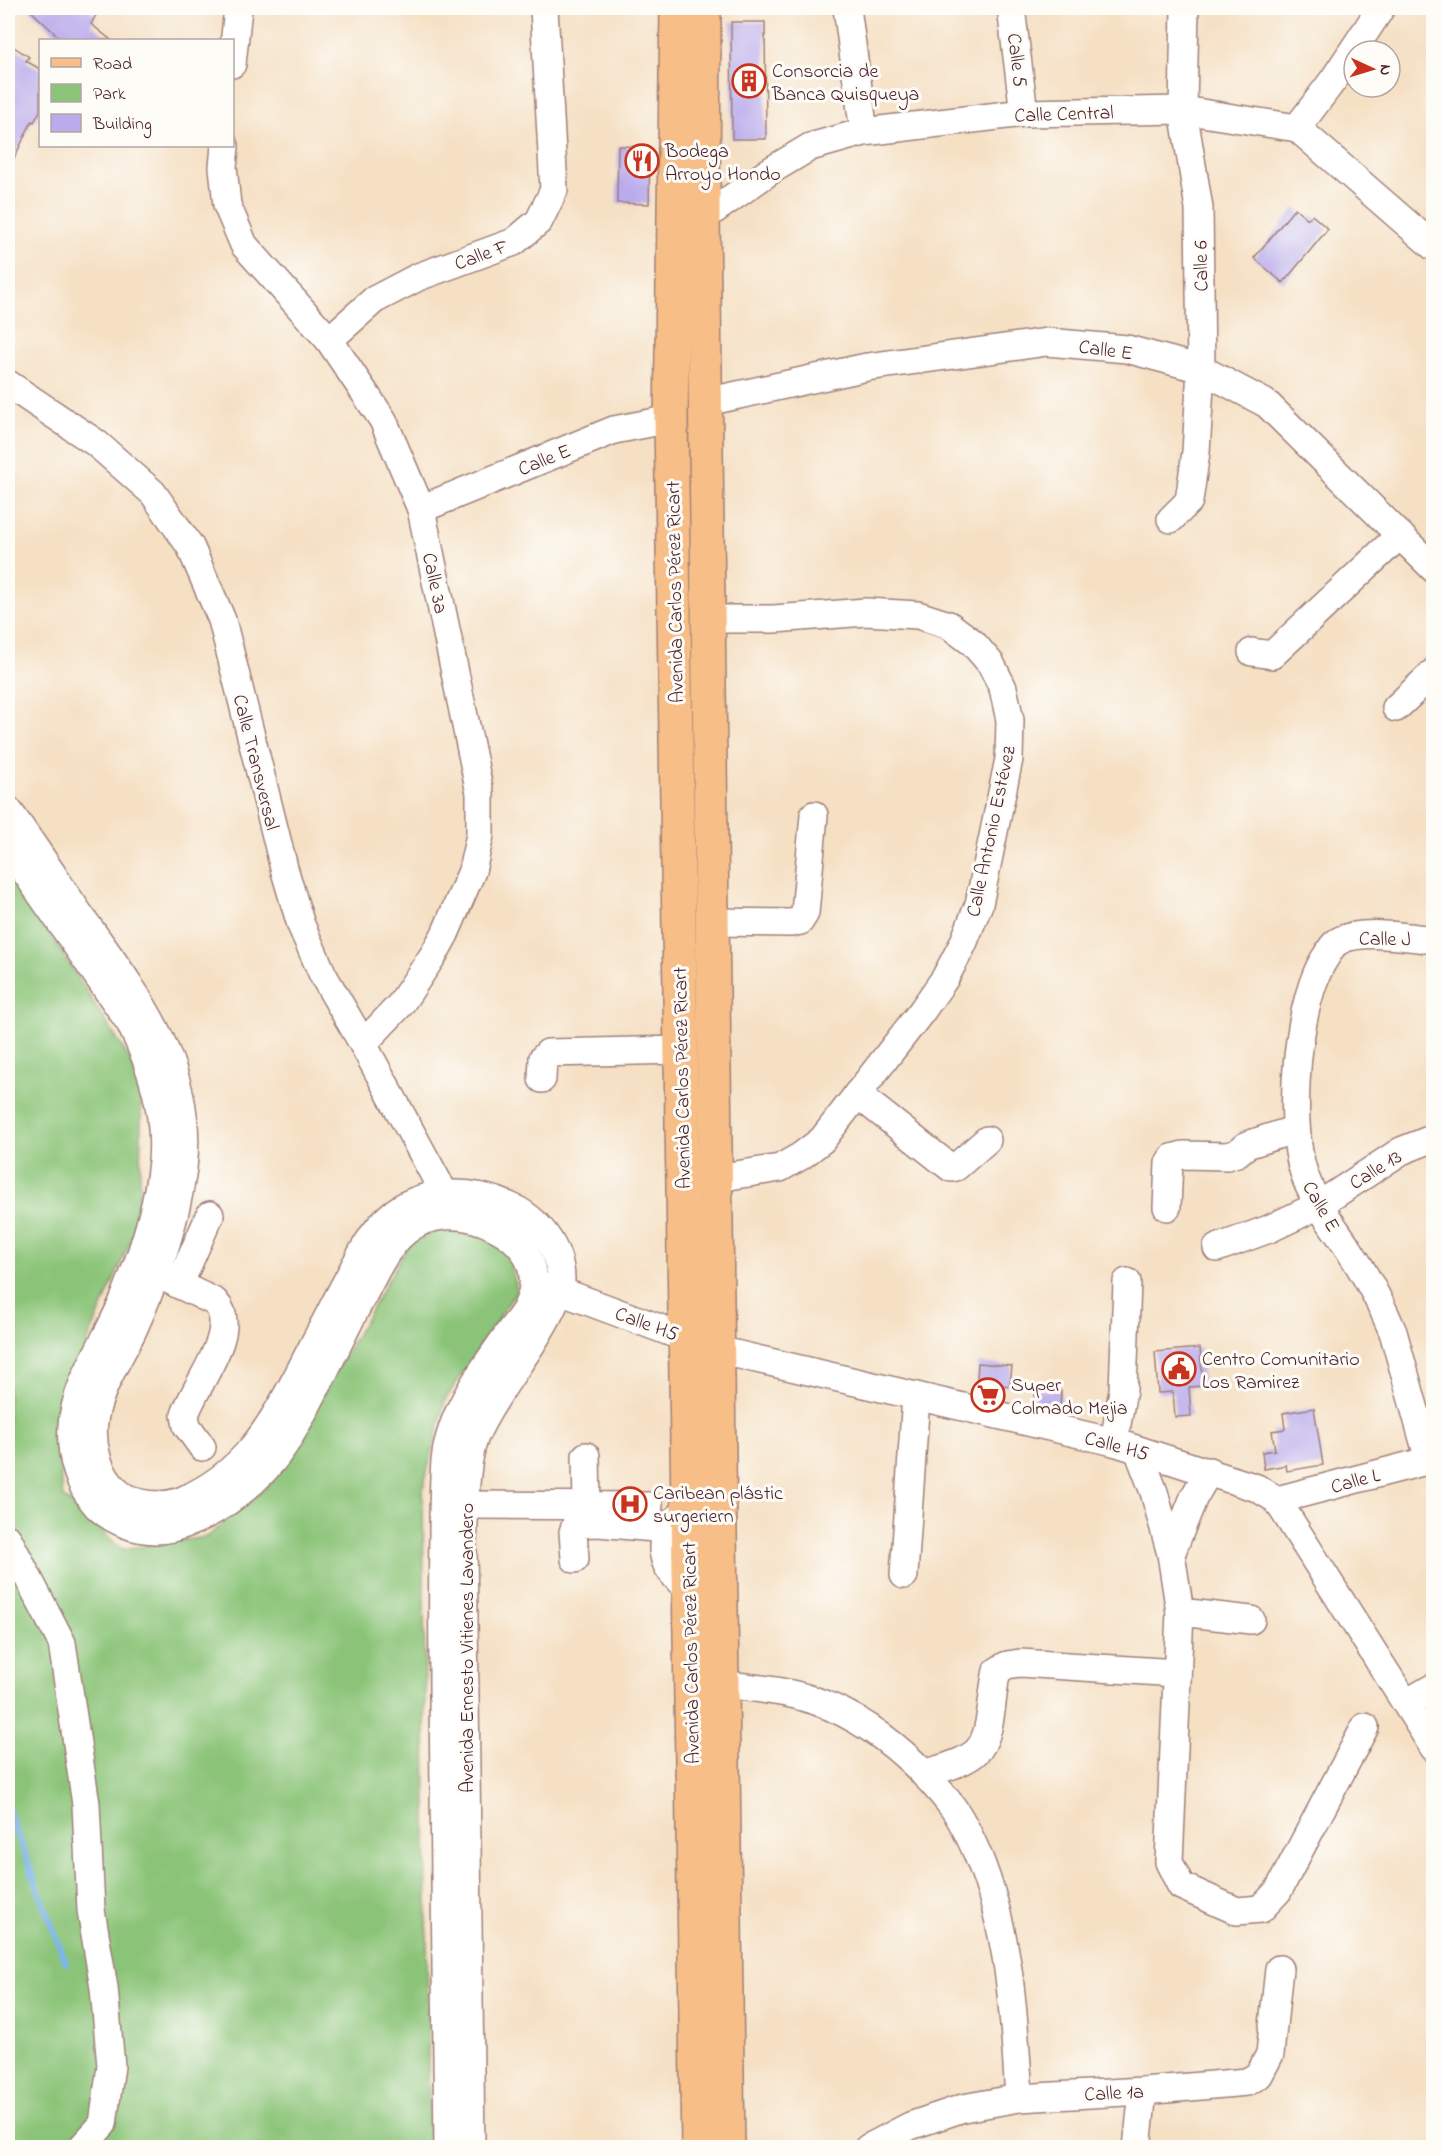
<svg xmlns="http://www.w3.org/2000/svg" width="1441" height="2155" font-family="'Indie Flower',sans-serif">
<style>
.green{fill:#8bc478;stroke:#6a7252;stroke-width:1.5}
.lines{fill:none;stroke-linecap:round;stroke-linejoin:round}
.stream{stroke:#7db4ec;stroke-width:6}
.building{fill:#baacec}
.minor-casing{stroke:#a08078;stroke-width:30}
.major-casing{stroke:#a08078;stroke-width:36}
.minor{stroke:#fff;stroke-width:27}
.major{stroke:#f7be87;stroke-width:33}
.labels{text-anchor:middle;stroke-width:6;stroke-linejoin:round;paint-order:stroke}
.street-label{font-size:20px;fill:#4a1f2b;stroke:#fdfcf7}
.poi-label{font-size:20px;fill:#4a1f2b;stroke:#fdfcf7;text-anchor:start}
</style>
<rect width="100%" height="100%" fill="#fdfcf7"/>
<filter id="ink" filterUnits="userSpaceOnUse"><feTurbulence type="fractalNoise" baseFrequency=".0167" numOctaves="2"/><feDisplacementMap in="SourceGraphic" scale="12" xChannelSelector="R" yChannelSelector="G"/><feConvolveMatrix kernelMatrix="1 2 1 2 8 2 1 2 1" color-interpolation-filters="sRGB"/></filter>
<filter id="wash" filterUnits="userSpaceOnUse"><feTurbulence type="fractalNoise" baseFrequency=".008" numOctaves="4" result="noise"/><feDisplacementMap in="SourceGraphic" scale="24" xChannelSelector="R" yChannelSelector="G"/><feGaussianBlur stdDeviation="1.35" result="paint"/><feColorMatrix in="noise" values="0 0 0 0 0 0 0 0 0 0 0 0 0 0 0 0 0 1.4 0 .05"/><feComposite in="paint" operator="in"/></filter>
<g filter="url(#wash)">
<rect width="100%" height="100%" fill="#f5e0c4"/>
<!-- green -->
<polygon class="green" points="8,875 44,924 142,1079 139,1221 54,1420 63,1497 122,1549 207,1537 271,1483 410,1242 446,1229 487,1237 509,1256 517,1290 445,1400 423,1488 429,2147 8,2147"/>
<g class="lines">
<!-- stream -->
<polyline class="stream" points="8,1809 66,1963"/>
</g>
<g id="blocks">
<!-- building -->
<g class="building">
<polygon points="28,8 86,8 96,15 91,24 111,40 62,40"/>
<polygon points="731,22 765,22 766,139 732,139"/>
<polygon points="8,43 29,57 26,61 40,69 40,111 34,122 32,121 8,171"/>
<polygon points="618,146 650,147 649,204 617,203"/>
<polygon points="1295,208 1308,219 1312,215 1328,229 1283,283 1254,258"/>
<polygon points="1200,1348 1203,1386 1189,1387 1191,1416 1175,1417 1173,1392 1158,1393 1155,1352"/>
<polygon points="978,1363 1012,1366 1010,1386 1000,1385 999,1399 976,1394"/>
<polygon points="1035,1390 1061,1391 1060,1412 1035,1407"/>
<polygon points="1314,1408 1323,1465 1287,1471 1286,1465 1264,1469 1262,1452 1275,1450 1272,1431 1285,1429 1283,1413"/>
</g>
</g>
</g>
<g filter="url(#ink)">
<use href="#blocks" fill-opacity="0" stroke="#a08078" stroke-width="1.5"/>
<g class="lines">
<defs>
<g id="minor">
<polyline points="847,8 864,132"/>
<polyline points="1011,8 1024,113"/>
<polyline points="232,64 238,8"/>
<polyline points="1297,128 1334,79 1381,8"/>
<polyline points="225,146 223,167 227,205 244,245 329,340 383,420 421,509 480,793 480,835 472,871 445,934 434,954 400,1005 363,1044"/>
<polyline points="687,219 703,218 770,171 810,147 864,132 1024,113 1183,110 1297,128 1434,247"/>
<polyline points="329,340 374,300 418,277 514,242 539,221 554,190 544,8"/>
<polyline points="8,384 96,443 153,493 190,546 222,620 284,868 301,925 323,975 363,1044 444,1193"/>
<polyline points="706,402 867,367 1047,342 1127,349 1201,369 1267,404 1434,569"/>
<polyline points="421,509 614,430 671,419"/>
<polyline points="1171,519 1189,501 1196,452 1201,369 1199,208 1183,110 1185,8"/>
<polyline points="709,619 774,619 866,612 918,615 949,625 973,643 991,664 1003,688 1010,720 1009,759 979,904 963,944 945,978 922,1011 822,1140 801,1156 780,1168 717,1178"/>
<polyline points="1252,652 1272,655 1400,535"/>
<polyline points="1396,708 1434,672"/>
<path d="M8,810c25,34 48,70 72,105 55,77 116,152 103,253 -7,54 -27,111 -50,162 -13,27 -32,55 -38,85 -5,26 2,60 24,78 16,13 46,15 64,7 61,-26 88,-74 117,-129 14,-28 29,-56 43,-83 13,-24 26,-53 46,-71 32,-29 83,-28 120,-11 28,12 51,41 52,72 0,12 -5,22 -10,32 -21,44 -55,80 -75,124 -12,27 -11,78 -13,109l8,605"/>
<path d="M8,847l122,176c22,44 36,89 32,138 -4,47 -20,94 -38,138 -24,58 -68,105 -47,172 4,13 11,25 20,35 20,19 48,28 75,22 42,-10 90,-48 113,-84 29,-46 50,-97 76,-145 13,-24 24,-51 45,-68 24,-20 60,-19 87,-5 34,16 51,47 33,83 -5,9 -13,17 -18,25 -10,14 -20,28 -29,42 -17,27 -31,54 -34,85 -2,24 -2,48 -2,72 -1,55 0,109 0,164 1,150 3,300 5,451"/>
<polyline points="713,922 791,923 800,921 805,913 814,815"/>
<polyline points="542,1079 543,1058 548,1053 681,1050"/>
<polyline points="857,1094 951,1168 956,1167 987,1140"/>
<polyline points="1167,1207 1169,1163 1172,1158 1183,1155 1227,1156 1237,1153 1247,1145 1296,1129"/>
<polyline points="1217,1248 1269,1229 1319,1205 1401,1151 1434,1138"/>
<path d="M155,1273l60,29c27,28 -21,83 -30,113l2,11 15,21"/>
<polyline points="179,1285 210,1215"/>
<polyline points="543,1287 560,1291 718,1350 1114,1442 1257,1488 1277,1500 1434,1748"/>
<polyline points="1114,1442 1123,1390 1127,1282"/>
<polyline points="1138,1450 1154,1492 1171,1554 1180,1612 1169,1862 1181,1886 1237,1911 1261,1909 1278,1891 1365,1727"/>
<polyline points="586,1456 587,1505"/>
<path d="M1429,1460l-36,-128c-12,-29 -26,-55 -43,-81 -16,-25 -37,-49 -46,-78 -17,-50 -8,-175 23,-218 3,-5 7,-12 12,-14 21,-12 70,-4 95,-1"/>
<polyline points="1277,1500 1434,1459"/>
<polyline points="465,1505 649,1506"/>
<path d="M679,1517c-16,11 -20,30 -12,48 4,9 15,18 22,26"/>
<polyline points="8,1539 62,1643 86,1804 91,1910 104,1988 111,2066 103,2124 81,2148"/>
<polyline points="1171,1554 1194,1497 1209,1471"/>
<polyline points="575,1559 573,1532 576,1524 598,1523 666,1529"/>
<polyline points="904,1575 916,1396"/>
<polyline points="1180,1612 1251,1620"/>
<path d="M723,1684c26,4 54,5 80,13 40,11 75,34 105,61 16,15 30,30 43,47 11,14 19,32 26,48 33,78 37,161 42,245"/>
<polyline points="1406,1703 1434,1687"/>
<path d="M924,1774c17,-6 39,-10 52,-22 17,-15 15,-60 21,-81l10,-6 13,-2 157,10"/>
<polyline points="868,2148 910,2126 963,2108 1019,2098 1143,2091 1247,2082 1259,2075 1270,2054 1279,1969"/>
<polyline points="1137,2148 1143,2091"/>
</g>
<g id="major">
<polyline points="677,8 671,419 698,2148"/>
<polyline points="704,8 703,218 728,2148"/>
</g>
</defs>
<!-- minor casing -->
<use href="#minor" class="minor-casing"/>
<!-- major casing -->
<use href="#major" class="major-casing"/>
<!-- minor -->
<use href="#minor" class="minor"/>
<!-- major -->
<use href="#major" class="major"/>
</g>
</g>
<!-- icons -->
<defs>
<symbol id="building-ring" viewBox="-11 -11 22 22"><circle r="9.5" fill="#fdfcf7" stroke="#c8321e" stroke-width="1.5"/><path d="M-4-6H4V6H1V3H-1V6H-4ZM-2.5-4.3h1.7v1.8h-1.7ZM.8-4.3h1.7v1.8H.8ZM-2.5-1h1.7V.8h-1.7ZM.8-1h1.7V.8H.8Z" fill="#c8321e"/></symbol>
<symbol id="restaurant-ring" viewBox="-11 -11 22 22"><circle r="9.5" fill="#fdfcf7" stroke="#c8321e" stroke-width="1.5"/><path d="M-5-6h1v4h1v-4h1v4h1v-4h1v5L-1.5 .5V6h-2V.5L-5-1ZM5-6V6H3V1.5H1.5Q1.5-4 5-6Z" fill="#c8321e"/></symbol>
<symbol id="civic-ring" viewBox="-11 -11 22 22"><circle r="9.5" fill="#fdfcf7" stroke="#c8321e" stroke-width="1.5"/><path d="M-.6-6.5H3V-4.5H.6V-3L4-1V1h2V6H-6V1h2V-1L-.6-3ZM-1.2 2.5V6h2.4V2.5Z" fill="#c8321e"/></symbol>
<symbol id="supermarket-ring" viewBox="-11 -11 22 22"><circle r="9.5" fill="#fdfcf7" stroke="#c8321e" stroke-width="1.5"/><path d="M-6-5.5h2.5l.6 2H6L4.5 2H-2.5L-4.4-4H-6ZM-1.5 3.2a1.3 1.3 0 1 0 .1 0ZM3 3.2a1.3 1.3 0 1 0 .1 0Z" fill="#c8321e"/></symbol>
<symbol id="hospital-ring" viewBox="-11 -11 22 22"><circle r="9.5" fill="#fdfcf7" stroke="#c8321e" stroke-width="1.5"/><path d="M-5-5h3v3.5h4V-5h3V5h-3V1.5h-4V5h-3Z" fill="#c8321e"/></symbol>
</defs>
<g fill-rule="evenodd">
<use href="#building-ring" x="730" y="62" width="38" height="38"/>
<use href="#restaurant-ring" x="623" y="142" width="38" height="38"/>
<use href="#civic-ring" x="1160" y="1350" width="38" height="38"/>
<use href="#supermarket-ring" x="969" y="1376" width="38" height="38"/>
<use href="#hospital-ring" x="611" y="1485" width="38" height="38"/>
</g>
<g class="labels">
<!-- street labels -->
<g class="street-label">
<text transform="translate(1018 60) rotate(83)" y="7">Calle 5</text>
<text transform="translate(1064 113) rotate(-2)" y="7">Calle Central</text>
<text transform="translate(481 254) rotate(-20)" y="7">Calle F</text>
<text transform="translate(1200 266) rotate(-91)" y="7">Calle 6</text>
<text transform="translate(1106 349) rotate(8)" y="7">Calle E</text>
<text transform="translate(544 459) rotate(-22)" y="7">Calle E</text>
<text transform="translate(436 583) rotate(78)" y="7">Calle 3a</text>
<text transform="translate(674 592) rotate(-91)" y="7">Avenida Carlos Pérez Ricart</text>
<text transform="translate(257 762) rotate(76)" y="7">Calle Transversal</text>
<text transform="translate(990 831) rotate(-78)" y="7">Calle Antonio Estévez</text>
<text transform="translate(1385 938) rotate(1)" y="7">Calle J</text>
<text transform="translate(681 1078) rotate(-91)" y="7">Avenida Carlos Pérez Ricart</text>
<text transform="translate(1375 1169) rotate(-32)" y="7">Calle 13</text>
<text transform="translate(1322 1206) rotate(60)" y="7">Calle E</text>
<text transform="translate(647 1323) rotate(20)" y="7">Calle H5</text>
<text transform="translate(1117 1445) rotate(15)" y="7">Calle H5</text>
<text transform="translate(1355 1480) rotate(-15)" y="7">Calle L</text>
<text transform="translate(466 1648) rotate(-90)" y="7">Avenida Ernesto Vitienes Lavandero</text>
<text transform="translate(690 1653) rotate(-91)" y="7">Avenida Carlos Pérez Ricart</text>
<text transform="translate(1114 2092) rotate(-3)" y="7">Calle 1a</text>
</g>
<!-- poi labels -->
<g class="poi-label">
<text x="772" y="77">Consorcia de<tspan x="772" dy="23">Banca Quisqueya</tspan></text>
<text x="665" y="157">Bodega<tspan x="665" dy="23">Arroyo Hondo</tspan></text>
<text x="1202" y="1365">Centro Comunitario<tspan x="1202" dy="23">Los Ramirez</tspan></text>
<text x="1011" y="1391">Super<tspan x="1011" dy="23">Colmado Mejia</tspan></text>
<text x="653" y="1499">Caribean plástic<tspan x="653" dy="23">surgeriern</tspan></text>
</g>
</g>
<!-- margin -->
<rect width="1441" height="2155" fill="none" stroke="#fdfcf7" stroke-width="30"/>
<!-- legend -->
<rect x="39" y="39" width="195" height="108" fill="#fdfcf7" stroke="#b5a4a5" stroke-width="1.5"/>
<rect x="51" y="58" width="30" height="9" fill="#f7be87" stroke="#b5a4a5" stroke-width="1.5"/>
<text x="93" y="69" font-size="18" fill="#4a1f2b">Road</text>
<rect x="51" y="84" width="30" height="18" fill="#8bc478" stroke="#b5a4a5" stroke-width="1.5"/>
<text x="93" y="99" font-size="18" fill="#4a1f2b">Park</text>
<rect x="51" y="114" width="30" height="18" fill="#baacec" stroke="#b5a4a5" stroke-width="1.5"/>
<text x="93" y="129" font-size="18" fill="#4a1f2b">Building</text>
<!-- north arrow -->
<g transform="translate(1372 69) rotate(94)"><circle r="28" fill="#fdfcf7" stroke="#b5a4a5" stroke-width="1.5"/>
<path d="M0-4.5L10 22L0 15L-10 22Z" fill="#c8321e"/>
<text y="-9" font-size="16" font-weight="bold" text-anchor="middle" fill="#4a1f2b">N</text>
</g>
</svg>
